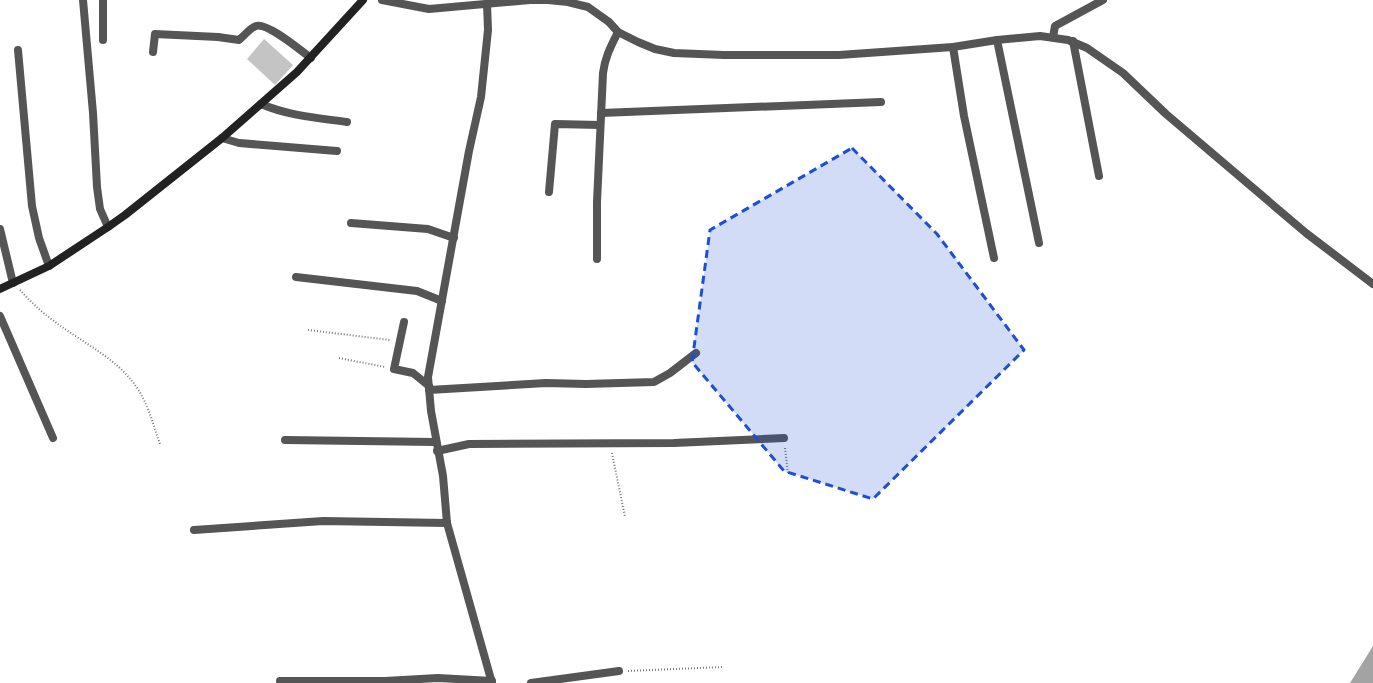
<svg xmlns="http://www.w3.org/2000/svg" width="1373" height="683" font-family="'Nunito Sans',sans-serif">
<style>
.water{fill:#a3a3a3}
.building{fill:#c4c4c4}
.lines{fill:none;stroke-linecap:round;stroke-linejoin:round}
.path{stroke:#777;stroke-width:2;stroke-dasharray:1 2;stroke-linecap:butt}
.minor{stroke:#555;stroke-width:8}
.secondary{stroke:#222;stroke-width:8}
.marked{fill:#1d4ed8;fill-opacity:0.2;stroke:#1d4ed8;stroke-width:3;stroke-dasharray:8 5;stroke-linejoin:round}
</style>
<rect width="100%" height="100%" fill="#fff"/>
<!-- water -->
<polygon class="water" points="1373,646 1373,683 1350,683"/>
<!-- building -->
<polygon class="building" points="264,39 293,65 275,85 247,59"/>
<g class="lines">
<!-- path -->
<g class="path">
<path d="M20,290c10,11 21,22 34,31 27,21 61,36 81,64 13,17 18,40 25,59"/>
<polyline points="308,330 390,340"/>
<polyline points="339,358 385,367"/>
<polyline points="785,448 788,474"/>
<polyline points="612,453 625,517"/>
<polyline points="628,671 723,667"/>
</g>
<!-- minor -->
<g class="minor">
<polyline points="83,0 93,113 97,187 100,209 108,227"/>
<polyline points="103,0 103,40"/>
<polyline points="382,0 429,9 530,0 548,0 568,2 588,7 609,22 618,32 638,42 655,49 674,53 724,55 839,55 953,47 997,40 1040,36 1068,40 1087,48 1123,73 1166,114 1306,233 1373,284"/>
<polyline points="487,4 488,30 481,97 469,151 428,377 431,411 443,476 447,523 492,683"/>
<polyline points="1053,37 1055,26 1103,0"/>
<polyline points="997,40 1039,243"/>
<polyline points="1073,41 1099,176"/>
<polyline points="953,47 964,116 994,258"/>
<polyline points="18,50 32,206 39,238 49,266"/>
<path d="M153,52l2,-18 63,3 21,3c5,-4 11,-12 17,-14 11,-4 45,25 55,32"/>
<path d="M261,104c28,12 57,14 86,18"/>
<polyline points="601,113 881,102"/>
<polyline points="222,138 239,143 337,151"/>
<polyline points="549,192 555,124 600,125"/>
<polyline points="351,223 428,229 454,238"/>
<polyline points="0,229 13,283"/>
<path d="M597,259v-57l6,-129c2,-16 8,-27 15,-41"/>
<polyline points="296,277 417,291 442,301"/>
<polyline points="0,316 53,438"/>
<polyline points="404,322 394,369 413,373 429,386"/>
<polyline points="429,390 546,383 586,384 654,382 670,373 696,353"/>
<polyline points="285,440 435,442"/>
<polyline points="437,451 469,444 674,443 784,438"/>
<polyline points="194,530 323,521 447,523"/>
<polyline points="280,681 385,681 438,678 492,681"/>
<polyline points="531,683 619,671"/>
</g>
<!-- secondary -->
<polyline class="secondary" points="0,289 49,266 108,227 125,215 222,138 297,72 363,0"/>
</g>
<!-- marked area -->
<path class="marked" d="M852,148l85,86 87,116 -151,149 -89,-28 -92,-109 18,-132z"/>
</svg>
